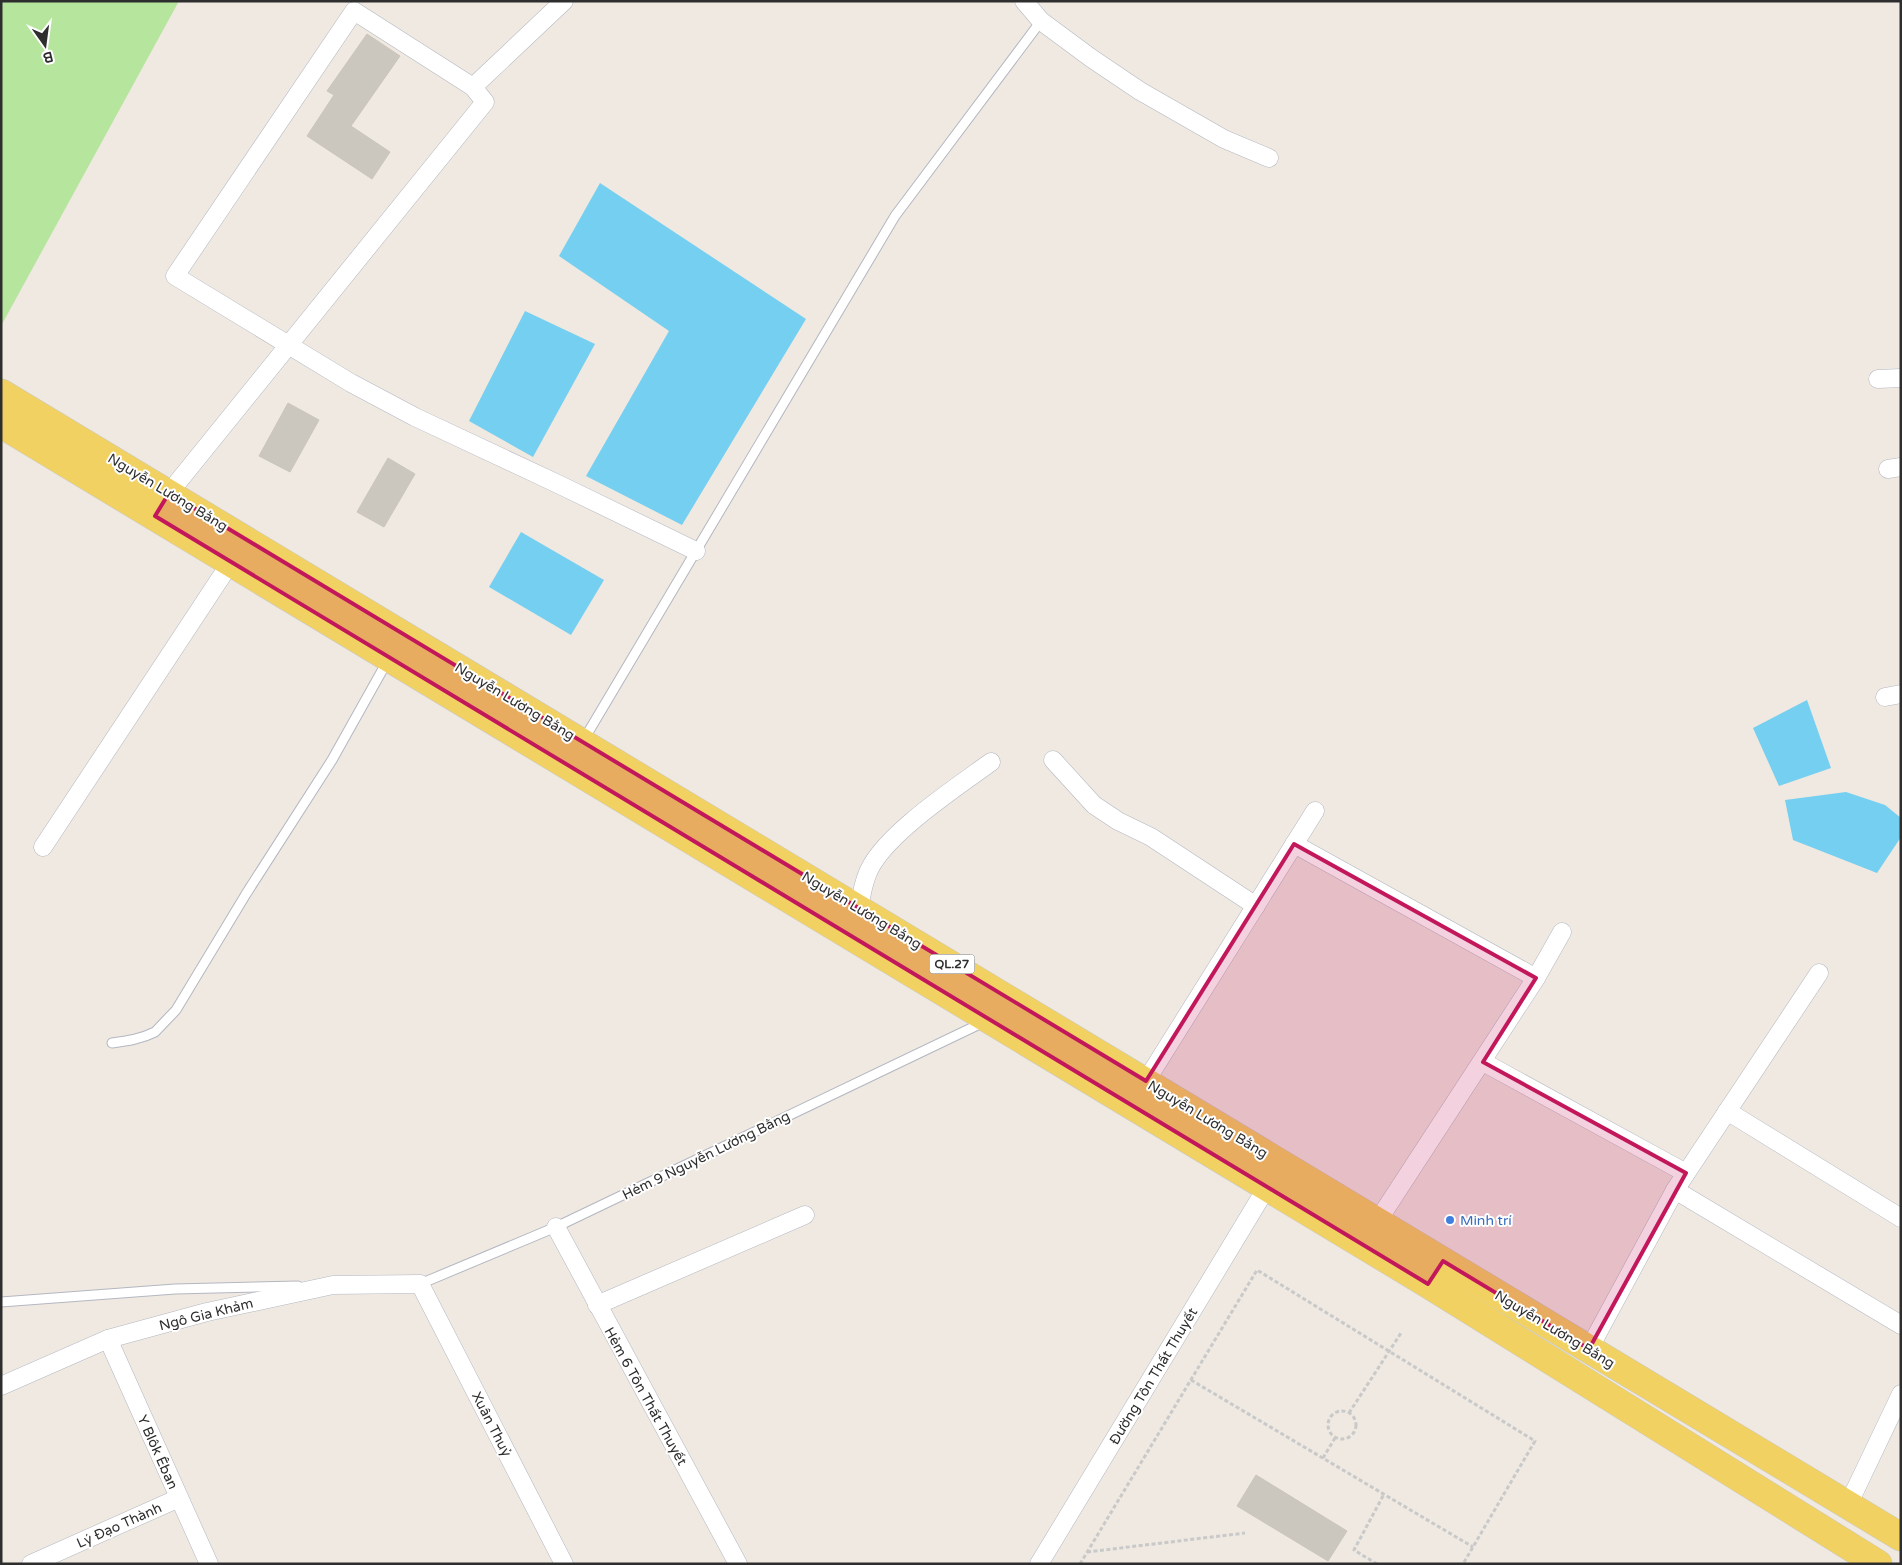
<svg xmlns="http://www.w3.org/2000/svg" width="1902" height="1565" font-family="'Varela Round',sans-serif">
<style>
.green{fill:#b6e59e}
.water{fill:#75cff0}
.building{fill:#cbc7bf;stroke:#cbc5ba}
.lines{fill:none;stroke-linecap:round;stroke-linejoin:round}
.service-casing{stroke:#b4b7c1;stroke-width:11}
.minor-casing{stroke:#b4b7c1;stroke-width:19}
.primary-casing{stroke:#c9c9c9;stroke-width:29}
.path{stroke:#c9c9c9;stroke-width:3;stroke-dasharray:4 2.5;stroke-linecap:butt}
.service{stroke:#fff;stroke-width:9}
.minor{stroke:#fff;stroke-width:18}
.primary{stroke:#f2d163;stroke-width:28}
.marked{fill:#c2185b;fill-opacity:0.2;stroke:#c2185b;stroke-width:4;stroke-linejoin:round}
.shop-dot{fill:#3f7fe0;stroke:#fff;stroke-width:2}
.labels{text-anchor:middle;stroke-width:4;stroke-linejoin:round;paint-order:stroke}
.shield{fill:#fff;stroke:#6d6d6d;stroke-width:1}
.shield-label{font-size:12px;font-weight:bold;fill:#2e2e2e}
.street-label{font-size:14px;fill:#2e2e2e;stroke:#fff}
.shop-label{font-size:14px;fill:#366cbe;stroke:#fff;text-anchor:start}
</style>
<rect width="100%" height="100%" fill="#efe9e1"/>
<!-- green -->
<polygon class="green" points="1,1 179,1 1,326"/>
<!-- water -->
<g class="water">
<polygon points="600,183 806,319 682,525 586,476 669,331 559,256"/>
<polygon points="525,311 595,344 533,457 469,421"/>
<polygon points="521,532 604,580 571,635 489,587"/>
<polygon points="1807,700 1831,768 1779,786 1753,728"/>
<polygon points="1846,792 1885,805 1901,818 1901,837 1877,873 1793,840 1785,800"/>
</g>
<!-- building -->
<g class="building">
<polygon points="367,34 400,56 351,126 390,152 372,179 307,136 334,95 327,91"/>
<polygon points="288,403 319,420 290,472 259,456"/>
<polygon points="388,458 415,474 384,527 357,512"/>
<polygon points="1256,1475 1347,1531 1328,1561 1237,1506"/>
</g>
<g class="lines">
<defs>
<g id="service">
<polyline points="583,741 895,216 1041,21"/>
<path d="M112,1043c15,-2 29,-4 43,-11l21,-22 70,-116 86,-134 56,-100"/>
<polyline points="420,1284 556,1227 984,1022"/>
<polyline points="1,1302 175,1289 298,1286"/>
</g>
<g id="minor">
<polyline points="1024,1 1041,21 1091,58 1140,91 1224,139 1269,158"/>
<polyline points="473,87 564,1"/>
<polyline points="1878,379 1901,378"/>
<polyline points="1888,469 1901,467"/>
<polyline points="164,501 169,493 485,102 473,87 354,11 175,276 351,383 415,417 560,485 696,551"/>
<polyline points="1885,697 1901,694"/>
<polyline points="1053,760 1094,805 1118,821 1151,837 1256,906"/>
<polyline points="1294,844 1536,978 1377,1222"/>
<polyline points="43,847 231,562"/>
<path d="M859,908c2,-11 4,-23 8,-33 13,-38 90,-88 124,-113"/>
<polyline points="1536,978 1562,932"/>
<polyline points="1483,1062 1686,1173"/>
<polyline points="1146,1081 1315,811"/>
<polyline points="1727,1111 1901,1218"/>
<polyline points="1675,1190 1901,1325"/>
<polyline points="556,1227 738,1564"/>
<polyline points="597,1305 805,1215"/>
<polyline points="108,1339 209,1564"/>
<polyline points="1589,1349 1675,1190 1819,973"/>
<polyline points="1,1386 108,1339 207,1312 333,1285 420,1284 564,1564"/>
<polyline points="1848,1505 1901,1394"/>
<polyline points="31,1564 179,1498"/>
<polyline points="1039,1564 1267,1187"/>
</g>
<g id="primary">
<polyline points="1,393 1901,1537"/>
<polyline points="1,424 1428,1284 1878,1564"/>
</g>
</defs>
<!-- service casing -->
<use href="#service" class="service-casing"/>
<!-- minor casing -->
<use href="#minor" class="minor-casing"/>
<!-- primary casing -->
<use href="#primary" class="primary-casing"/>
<!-- path -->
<g class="path">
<polyline points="1191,1380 1473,1547"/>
<circle cx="1342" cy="1425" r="14"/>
<polyline points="1349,1413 1401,1333"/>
<polyline points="1323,1458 1335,1438"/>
<polyline points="1087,1552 1245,1533"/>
<polyline points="1080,1564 1257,1270 1535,1441 1463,1564"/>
<polyline points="1377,1564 1354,1550 1384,1494"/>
</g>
<!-- service -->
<use href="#service" class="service"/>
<!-- minor -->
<use href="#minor" class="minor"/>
<!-- primary -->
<use href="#primary" class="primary"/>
</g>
<!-- marked area -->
<path class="marked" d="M169,493l977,588 148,-237 242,134 -53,84 203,111 -97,176 -146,-88 -15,23 -1273,-768z"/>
<!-- markers -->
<circle class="shop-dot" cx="1450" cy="1220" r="5"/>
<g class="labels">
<!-- shield labels -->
<rect class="shield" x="929.5" y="954.5" width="45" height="19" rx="4"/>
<g class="shield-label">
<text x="952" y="968">QL.27</text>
</g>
<!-- street labels -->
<g class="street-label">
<text transform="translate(168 492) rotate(31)" y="5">Nguyễn Lương Bằng</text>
<text transform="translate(515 701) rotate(31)" y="5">Nguyễn Lương Bằng</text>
<text transform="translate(862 910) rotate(31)" y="5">Nguyễn Lương Bằng</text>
<text transform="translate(1208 1119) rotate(31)" y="5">Nguyễn Lương Bằng</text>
<text transform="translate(706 1155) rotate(-26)" y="5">Hẻm 9 Nguyễn Lương Bằng</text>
<text transform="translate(206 1314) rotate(-14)" y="5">Ngô Gia Khảm</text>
<text transform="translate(1555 1329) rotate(31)" y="5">Nguyễn Lương Bằng</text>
<text transform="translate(1153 1376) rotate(-59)" y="5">Đường Tôn Thất Thuyết</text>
<text transform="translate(646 1396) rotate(61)" y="5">Hẻm 6 Tôn Thất Thuyết</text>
<text transform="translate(492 1424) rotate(63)" y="5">Xuân Thuỷ</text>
<text transform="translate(158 1452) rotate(66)" y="5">Y Blôk Êban</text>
<text transform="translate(119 1525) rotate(-24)" y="5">Lý Đạo Thành</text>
</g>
<!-- shop labels -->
<g class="shop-label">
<text x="1460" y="1225">Minh trí</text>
</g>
</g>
<!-- border -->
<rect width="1902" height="1565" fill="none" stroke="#2e2e2e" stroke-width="5"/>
<!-- north arrow -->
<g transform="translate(45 45) rotate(166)" stroke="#ffffff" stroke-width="4" paint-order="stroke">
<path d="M0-4L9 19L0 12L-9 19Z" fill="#2e2e2e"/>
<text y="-8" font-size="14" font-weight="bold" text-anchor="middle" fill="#2e2e2e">B</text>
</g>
</svg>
